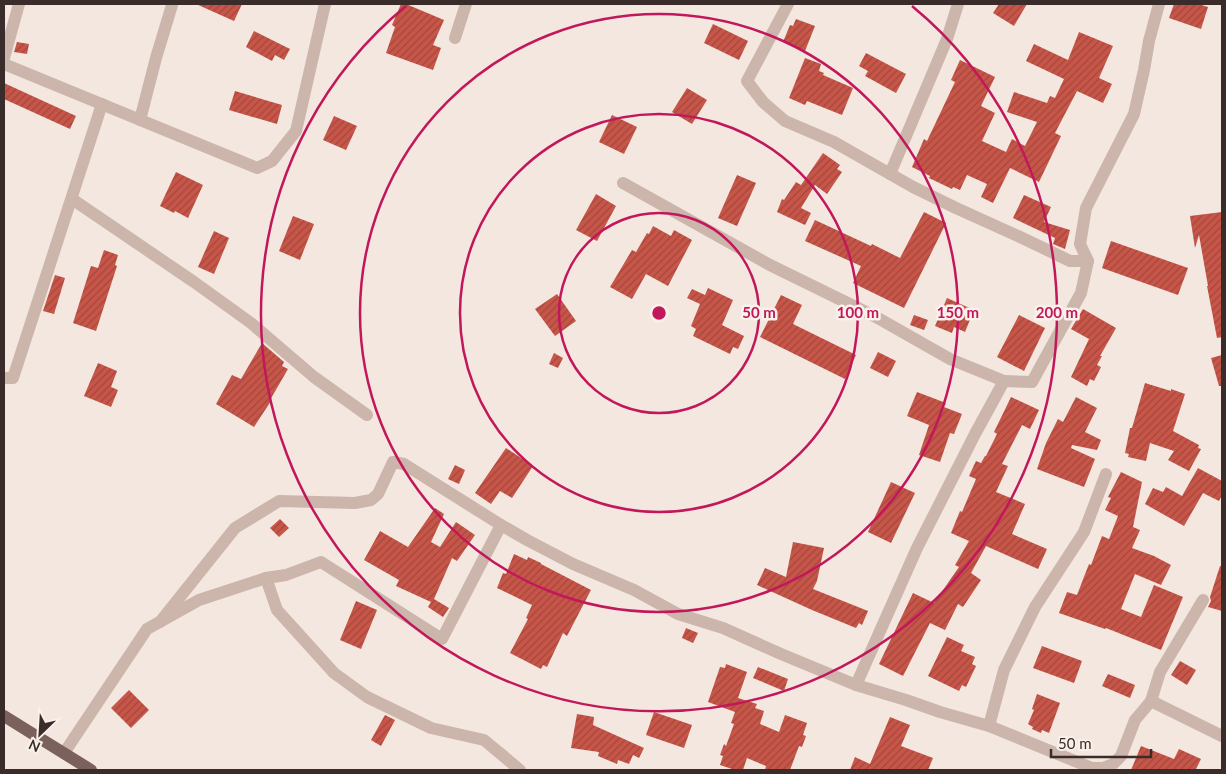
<svg xmlns="http://www.w3.org/2000/svg" width="1226" height="774" font-family="Lato,sans-serif">
<style>
.building{fill:url(#building-hatch)}
.lines{fill:none;stroke-linecap:round;stroke-linejoin:round}
.minor{stroke:#ccb5aa;stroke-width:12}
.major{stroke:#7b615b;stroke-width:12}
.ring{fill:none;stroke:#c2185b;stroke-width:2.5}
.centre{fill:#c2185b;stroke:#faf1eb;stroke-width:2.5}
.ring-label{font-size:15px;text-anchor:middle;font-weight:bold;fill:#c2185b;stroke:#faf1eb;stroke-width:5;stroke-linejoin:round;paint-order:stroke}
</style>
<defs>
<pattern id="building-hatch" width="6" height="6" patternUnits="userSpaceOnUse" patternTransform="scale(1.25)"><rect width="6" height="6" fill="#c75649"/><path d="M-1 1l2-2M0 6l6-6M5 7l2-2" fill="none" stroke="#a3473d"/></pattern>
</defs>
<rect width="100%" height="100%" fill="#f3e7df"/>
<!-- building -->
<g class="building">
<polygon points="196,4 242,4 234,21"/>
<polygon points="401,4 406,4 444,20 433,45 441,48 433,70 386,53 395,27 392,25"/>
<polygon points="999,4 1027,4 1014,26 993,13"/>
<polygon points="1174,4 1198,4 1208,7 1201,29 1169,18"/>
<polygon points="796,19 815,26 805,51 783,42 790,25 793,26"/>
<polygon points="713,24 748,41 739,60 704,43"/>
<polygon points="254,31 290,49 284,60 275,55 272,61 246,47"/>
<polygon points="1079,32 1113,46 1099,78 1112,84 1103,103 1077,91 1055,133 1061,136 1039,182 1010,168 993,203 981,197 987,184 967,175 960,190 953,187 952,189 929,178 930,176 912,167 924,139 927,141 955,82 951,80 960,60 995,77 981,106 995,113 982,141 1006,152 1012,139 1025,146 1037,122 1007,112 1014,92 1047,103 1050,96 1055,98 1064,79 1026,61 1034,44 1068,60"/>
<polygon points="17,42 29,44 27,54 14,52"/>
<polygon points="866,53 906,74 896,93 865,76 868,71 859,66"/>
<polygon points="805,58 821,64 819,71 824,73 823,75 853,88 842,115 807,101 805,105 789,98"/>
<polygon points="4,83 76,116 70,129 4,99"/>
<polygon points="687,88 707,100 692,124 672,112"/>
<polygon points="235,91 282,105 277,124 229,110"/>
<polygon points="612,115 637,127 624,154 599,142"/>
<polygon points="334,116 357,126 346,150 323,140"/>
<polygon points="823,153 840,165 837,169 842,172 827,194 815,185 801,208 811,213 805,225 777,212 782,199 784,200 796,182 801,185"/>
<polygon points="176,172 203,185 188,218 175,211 174,213 160,206"/>
<polygon points="737,175 756,183 737,226 718,218"/>
<polygon points="596,194 616,206 597,241 576,230"/>
<polygon points="1024,195 1051,207 1044,222 1070,230 1065,249 1053,244 1055,238 1013,218"/>
<polygon points="924,212 946,223 904,308 853,283 861,266 805,241 815,220 871,246 872,244 900,258"/>
<polygon points="1222,212 1222,337 1217,338 1207,286 1208,286 1199,235 1195,248 1190,216"/>
<polygon points="293,216 314,224 300,260 279,251"/>
<polygon points="653,226 671,236 674,230 692,240 668,286 646,274 632,299 610,287 632,250 636,252 647,233 649,234"/>
<polygon points="214,231 229,238 214,274 198,267"/>
<polygon points="1111,241 1188,268 1178,295 1102,268"/>
<polygon points="104,250 118,255 115,265 117,266 96,331 73,323 91,266 98,268"/>
<polygon points="55,275 65,278 54,314 43,311"/>
<polygon points="708,288 733,300 722,325 744,336 738,349 733,347 730,354 693,336 696,329 691,326 700,304 687,298 692,289 705,295"/>
<polygon points="557,294 576,321 555,336 535,309"/>
<polygon points="781,295 802,305 793,324 856,355 845,379 760,337"/>
<polygon points="947,298 974,310 965,332 954,327 952,333 935,326"/>
<polygon points="1083,309 1116,328 1100,356 1102,356 1097,365 1101,367 1094,381 1090,379 1087,386 1071,377 1089,339 1071,329"/>
<polygon points="914,315 928,320 924,330 910,325"/>
<polygon points="1019,315 1045,328 1024,371 997,357"/>
<polygon points="262,343 284,362 282,366 288,369 270,400 271,401 254,427 216,404 232,375 241,379"/>
<polygon points="878,352 896,361 888,377 870,368"/>
<polygon points="554,353 563,358 558,368 549,364"/>
<polygon points="1222,355 1222,386 1219,386 1211,358"/>
<polygon points="98,363 117,371 111,387 118,390 111,407 84,396"/>
<polygon points="1145,383 1171,391 1171,389 1185,394 1173,431 1199,445 1198,448 1201,449 1189,471 1168,460 1174,451 1150,443 1146,461 1128,457 1129,454 1125,453 1130,428 1132,428"/>
<polygon points="917,392 946,403 944,407 962,414 954,434 950,433 940,462 919,455 929,425 907,416"/>
<polygon points="1011,397 1039,410 1030,429 1022,425 1002,464 1008,466 996,492 1025,504 1012,534 1047,549 1038,569 986,546 971,573 981,580 963,607 958,604 945,630 930,623 903,676 879,664 913,593 934,603 959,567 955,565 969,541 951,533 960,511 962,512 976,479 969,476 976,461 981,463 985,456 986,456 997,434 994,432"/>
<polygon points="1076,397 1097,408 1085,432 1101,440 1097,450 1072,445 1071,448 1095,459 1084,487 1037,469 1046,443 1058,419 1063,422"/>
<polygon points="506,448 533,466 512,498 500,491 491,504 475,493"/>
<polygon points="455,465 465,470 459,484 448,479"/>
<polygon points="1198,468 1222,481 1222,495 1219,501 1203,493 1184,526 1145,504 1153,488 1163,492 1166,487 1182,496"/>
<polygon points="1121,472 1142,482 1133,527 1140,530 1132,548 1154,556 1171,565 1161,585 1135,574 1121,609 1141,617 1154,585 1183,597 1161,650 1106,628 1105,629 1059,613 1067,592 1077,595 1089,564 1091,565 1102,536 1109,539 1118,516 1105,510 1111,498 1108,497"/>
<polygon points="891,482 915,493 891,543 868,532"/>
<polygon points="435,508 444,514 431,542 440,547 456,522 475,535 457,561 452,558 434,599 449,608 443,617 428,607 431,602 396,586 399,580 364,560 380,531 408,547"/>
<polygon points="280,519 289,528 279,537 270,528"/>
<polygon points="793,542 824,548 817,581 813,589 868,611 862,625 859,623 856,628 812,610 757,585 765,568 786,577"/>
<polygon points="514,554 527,560 528,557 541,563 541,564 591,590 567,636 563,633 547,667 543,665 541,669 510,653 528,619 526,618 532,605 497,588 503,573 506,574"/>
<polygon points="1220,566 1222,566 1222,611 1208,607 1211,601 1210,597"/>
<polygon points="356,601 377,610 361,649 340,640"/>
<polygon points="686,628 698,633 693,643 682,638"/>
<polygon points="947,637 964,645 961,651 975,657 972,664 976,666 966,687 962,685 959,691 928,676"/>
<polygon points="1042,646 1082,661 1074,683 1033,668"/>
<polygon points="1180,661 1196,670 1187,685 1171,675"/>
<polygon points="726,664 747,672 738,698 757,704 755,708 764,711 760,724 779,732 785,715 807,723 803,735 806,736 802,747 799,746 790,770 765,770 766,766 747,758 743,770 735,770 720,765 723,756 720,755 724,744 726,746 734,724 731,723 735,712 708,702 720,667 725,668"/>
<polygon points="758,667 788,679 784,691 753,678"/>
<polygon points="1108,674 1135,685 1130,698 1102,686"/>
<polygon points="129,690 149,710 131,728 111,708"/>
<polygon points="1037,694 1060,703 1049,733 1042,730 1041,733 1032,729 1033,727 1028,724 1034,710 1032,709"/>
<polygon points="654,712 692,725 684,748 646,735"/>
<polygon points="577,714 594,717 593,725 644,748 639,758 633,755 629,764 618,760 617,764 598,756 599,752 571,748"/>
<polygon points="385,715 395,720 381,746 371,740"/>
<polygon points="890,717 910,725 901,746 933,758 928,770 850,770 855,757 870,764"/>
<polygon points="1141,746 1174,759 1179,749 1201,759 1196,769 1200,770 1131,770"/>
</g>
<g class="lines">
<!-- minor -->
<g class="minor">
<polyline points="788,4 747,81 763,102 785,121 834,142 913,187 956,208 1018,236 1070,261 1088,261 1081,293 1032,382 1004,381"/>
<polyline points="455,38 466,4"/>
<polyline points="4,58 19,4"/>
<polyline points="4,64 257,168 272,161 296,131 325,4"/>
<polyline points="140,120 156,58 172,5"/>
<polyline points="890,174 947,39 958,4"/>
<polyline points="623,183 770,265 876,317 950,359 1004,381 975,434 917,548 856,685"/>
<polyline points="72,199 194,282 251,323 314,377 367,415"/>
<polyline points="1088,261 1080,244 1086,208 1134,114 1144,70 1149,41 1159,4"/>
<polyline points="4,378 13,378 102,104"/>
<polyline points="266,578 277,610 334,673 367,697 431,728 484,740 520,770"/>
<polyline points="160,622 235,528 279,501 355,503 371,500 378,494 393,462 404,464 501,525 527,540 573,564 634,590 678,614 723,628 781,654 856,685 906,700 940,712 989,726 1092,768 1103,768 1113,764 1121,756 1135,720 1151,701 1160,672 1203,600"/>
<polyline points="1151,701 1222,736"/>
<polyline points="989,726 1004,670 1035,607 1084,532 1106,474"/>
<polyline points="64,753 147,629 199,600 266,578 286,575 321,562 442,639 501,525"/>
</g>
<!-- major -->
<polyline class="major" points="4,716 91,770"/>
</g>
<!-- distance rings -->
<g class="ring">
<circle cx="659" cy="313" r="100"/>
<circle cx="659" cy="313" r="199"/>
<circle cx="659" cy="313" r="299"/>
<path d="M912 6A398 398 0 1 1 406 6"/>
</g>
<circle cx="659" cy="313" r="8" class="centre"/>
<g class="ring-label">
<text x="759" y="318">50 m</text>
<text x="858" y="318">100 m</text>
<text x="958" y="318">150 m</text>
<text x="1057" y="318">200 m</text>
</g>
<!-- border -->
<rect width="1226" height="774" fill="none" stroke="#392c2a" stroke-width="10"/>
<!-- north arrow -->
<g transform="translate(40 734) rotate(205)" stroke="#faf1eb" stroke-width="4" paint-order="stroke">
<path d="M0-4L9 19L0 12L-9 19Z" fill="#392c2a"/>
<text y="-8" font-size="14" font-weight="bold" text-anchor="middle" fill="#392c2a">N</text>
</g>
<!-- scale -->
<path d="M1051 749v8h100v-8" fill="none" stroke="#392c2a" stroke-width="2.5"/>
<text x="1058" y="749" font-size="15" fill="#392c2a" stroke="#faf1eb" stroke-width="4" paint-order="stroke">50 m</text>
</svg>
